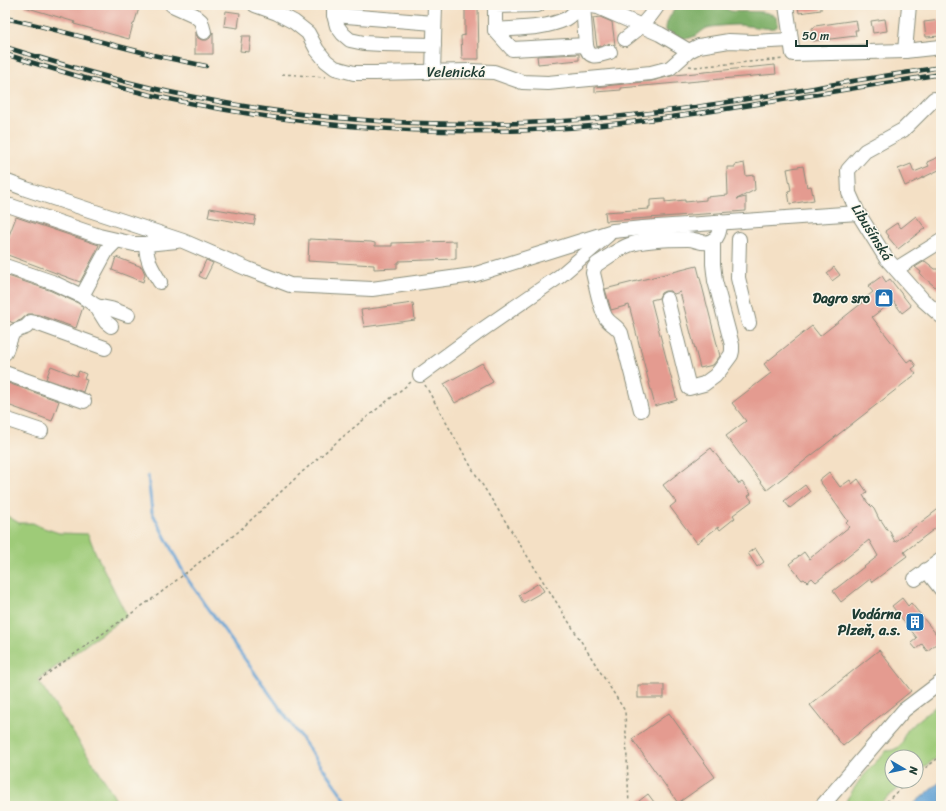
<svg xmlns="http://www.w3.org/2000/svg" width="946" height="811" font-family="Sriracha,sans-serif">
<style>
.green{fill:#9ecb78;stroke:#5e8456}
.forest{fill:#7eaf68;stroke:#4e764e}
.water{fill:#62a1d4;stroke:#406f84}
.lines{fill:none;stroke-linecap:round;stroke-linejoin:round}
.stream{stroke:#62a1d4;stroke-width:3}
.building{fill:#e49b90}
.minor-casing{stroke:#8a8e7c;stroke-width:16}
.path{stroke:#8a8e7c;stroke-width:1.5;stroke-dasharray:3 3;stroke-linecap:butt}
.minor{stroke:#fff;stroke-width:14}
.rail-casing{stroke:#1f3d34;stroke-width:4.5}
.rail{stroke:#fbf7ec;stroke-width:3;stroke-dasharray:9;stroke-linecap:butt}
.labels{text-anchor:middle;stroke-width:3;stroke-linejoin:round;paint-order:stroke}
.street-label{font-size:14px;fill:#1f3d34;stroke:#fbf7ec}
.poi-label{font-size:14px;font-weight:bold;fill:#1f3d34;stroke:#fbf7ec;text-anchor:end}
</style>
<rect width="100%" height="100%" fill="#fbf7ec"/>
<filter id="ink" filterUnits="userSpaceOnUse"><feTurbulence type="fractalNoise" baseFrequency=".025" numOctaves="2"/><feDisplacementMap in="SourceGraphic" scale="8" xChannelSelector="R" yChannelSelector="G"/><feConvolveMatrix kernelMatrix="1 2 1 2 8 2 1 2 1" color-interpolation-filters="sRGB"/></filter>
<filter id="wash" filterUnits="userSpaceOnUse"><feTurbulence type="fractalNoise" baseFrequency=".012" numOctaves="4" result="noise"/><feDisplacementMap in="SourceGraphic" scale="16" xChannelSelector="R" yChannelSelector="G"/><feGaussianBlur stdDeviation="0.9" result="paint"/><feColorMatrix in="noise" values="0 0 0 0 0 0 0 0 0 0 0 0 0 0 0 0 0 1.4 0 .05"/><feComposite in="paint" operator="in"/></filter>
<g filter="url(#wash)">
<rect width="100%" height="100%" fill="#f4e0c5"/>
<!-- green -->
<g class="green">
<polygon points="5,501 7,516 19,523 33,523 41,527 59,533 88,534 96,554 127,616 91,641 38,680 107,784 119,806 5,806"/>
<polygon points="941,702 941,754 916,774 916,757 892,757 892,781 908,781 877,806 845,806 847,799 859,781 874,764 886,751 893,750 899,747 903,742 904,735 909,728"/>
</g>
<!-- forest -->
<path class="forest" d="M678,5h43c3,2 6,5 10,6 11,2 47,-4 47,12 0,3 -1,4 -3,5 -7,2 -28,-3 -37,-3 -7,0 -24,1 -31,3 -3,1 -7,5 -10,7 -13,7 -20,3 -31,-4 -1,-9 6,-19 12,-26z"/>
<!-- water -->
<polygon class="water" points="941,781 941,802 936,806 911,806"/>
<g class="lines">
<!-- stream -->
<polyline class="stream" points="148,476 152,512 186,577 350,806"/>
</g>
<g id="blocks">
<!-- building -->
<g class="building">
<polygon points="25,5 140,5 134,24 133,24 129,39 74,24 75,22 25,7"/>
<polygon points="465,5 478,5 479,59 462,59 461,36 465,35"/>
<polygon points="798,5 821,5 821,10 799,13"/>
<polygon points="226,11 240,13 238,28 224,26"/>
<polygon points="600,17 612,22 615,45 608,44 597,47 593,18"/>
<polygon points="885,19 887,31 873,33 871,21"/>
<polygon points="856,20 858,30 855,30 856,36 813,41 812,28 815,27 815,26"/>
<polygon points="941,20 941,36 926,37 924,22"/>
<polygon points="195,32 198,38 202,40 207,40 210,38 213,32 213,54 195,54"/>
<polygon points="242,36 251,36 249,52 240,51"/>
<polygon points="579,54 579,60 538,64 537,56"/>
<polygon points="775,65 776,74 621,88 621,90 595,92 595,87 652,81 675,75"/>
<polygon points="941,156 941,169 905,186 898,169 911,164 914,172 929,166 927,162"/>
<polygon points="744,163 746,176 754,175 755,190 737,199 746,197 746,211 606,221 605,212 649,209 648,207 650,207 650,200 665,199 665,202 685,200 685,202 706,200 706,197 728,195 727,167 735,167 735,165"/>
<polygon points="803,166 807,187 811,186 814,200 790,204 788,191 791,190 787,169"/>
<polygon points="210,208 256,216 254,225 208,217"/>
<polygon points="916,216 925,228 898,249 888,237 889,236 885,231 897,223 901,228"/>
<polygon points="16,217 99,245 95,254 80,282 5,254 5,246"/>
<polygon points="309,239 371,242 375,243 375,246 392,246 392,243 456,241 456,259 399,261 399,263 397,263 397,268 374,269 374,265 308,261"/>
<polygon points="116,257 142,267 145,274 143,282 112,270"/>
<polygon points="206,260 213,263 205,279 199,276"/>
<polygon points="925,261 935,269 938,269 940,291 920,274 921,272 915,267"/>
<polygon points="697,266 720,356 713,365 700,368 680,292 674,294 670,291 665,291 661,293 659,298 651,300 677,400 655,406 629,305 611,310 605,289"/>
<polygon points="834,267 840,275 832,281 827,273"/>
<polygon points="5,275 49,290 78,303 83,307 76,328 39,315 33,314 28,314 21,320 13,323 5,319"/>
<polygon points="882,276 886,282 890,279 911,306 902,313 893,301 872,317 907,362 911,359 916,366 912,369 916,374 767,490 726,436 746,421 732,403 771,373 764,364 812,326 820,336 862,303 860,302 873,292 868,286"/>
<polygon points="413,303 415,320 364,327 361,310"/>
<polygon points="482,363 493,382 455,403 444,384"/>
<polygon points="51,366 77,376 79,371 86,374 84,379 87,380 83,392 46,379"/>
<polygon points="5,382 59,401 52,421 5,404"/>
<polygon points="711,448 739,484 742,482 751,494 748,496 752,501 733,515 735,518 720,530 718,527 697,543 670,507 676,502 663,485"/>
<polygon points="829,472 840,487 850,480 852,484 858,479 867,492 863,495 867,502 874,509 880,521 881,520 888,531 889,530 895,542 941,507 941,524 904,552 907,556 872,582 870,579 841,602 833,591 878,556 869,540 816,582 812,578 807,582 804,579 802,580 789,564 804,552 809,559 849,527 846,523 848,521 819,480"/>
<polygon points="805,485 810,492 790,508 784,501"/>
<polygon points="755,548 764,562 757,567 748,553"/>
<polygon points="539,583 544,591 523,603 519,595"/>
<polygon points="902,598 908,606 911,603 941,640 927,651 922,644 916,649 911,643 917,638 892,606"/>
<polygon points="879,650 911,691 843,746 810,705"/>
<rect x="638" y="685" width="26" height="13"/>
<polygon points="669,713 715,777 678,803 632,739"/>
<polygon points="648,794 657,806 643,806 639,801"/>
</g>
</g>
</g>
<g filter="url(#ink)">
<use href="#blocks" fill-opacity="0" stroke="#8a8e7c" stroke-width="1"/>
<g class="lines">
<defs>
<g id="minor">
<polyline points="172,5 194,15 201,21 204,32"/>
<polyline points="255,5 277,13 294,22 308,33 317,50 326,61 335,68 354,73 374,73 468,71 494,72 522,82 548,83 651,73 670,68 689,51 699,46 729,41 753,42 791,40"/>
<polyline points="334,5 334,15 337,26 343,34 350,40 364,43 382,44 434,45"/>
<polyline points="538,5 495,6 495,30 512,49 586,45 583,5"/>
<polyline points="585,5 598,7 660,34 689,51"/>
<polyline points="786,5 793,54 905,51 941,47"/>
<polyline points="334,15 434,23"/>
<path d="M495,30c23,-2 49,-1 71,-11 6,-3 11,-10 17,-14"/>
<path d="M625,39c15,-11 23,-19 33,-34"/>
<path d="M586,45c3,16 13,10 24,7"/>
<polyline points="905,51 909,5"/>
<polyline points="433,72 435,5"/>
<polyline points="934,99 903,130 865,151 848,170 849,193 858,213 886,258 923,300 941,316"/>
<polyline points="5,181 26,189 183,241 248,269 290,285 372,289 473,275 613,231 643,228 858,213"/>
<polyline points="11,206 99,236 134,244 146,244"/>
<polyline points="739,239 738,278 749,323"/>
<polyline points="5,266 52,282 82,296 96,306 106,322 111,326"/>
<polyline points="896,269 941,241"/>
<path d="M160,282c-8,-13 -14,-22 -14,-38l31,-3"/>
<polyline points="82,296 107,250 116,241"/>
<polyline points="667,299 689,388 704,384 715,376 720,370 731,355 732,351 732,345 715,281 713,264 713,240"/>
<polyline points="96,306 111,309 128,315"/>
<polyline points="5,353 12,334 15,331 26,327 31,322 36,323 105,348"/>
<polyline points="5,373 84,401"/>
<polyline points="420,375 476,334 560,276 608,235"/>
<path d="M641,410l-20,-77c-4,-7 -11,-9 -15,-15 -6,-9 -10,-34 -13,-45l1,-5 3,-4c10,-6 21,-15 32,-19 16,-6 42,-6 59,-6 7,0 14,5 21,3 9,-1 11,-12 11,-20"/>
<polyline points="5,419 41,431"/>
<polyline points="926,570 941,589"/>
<polyline points="915,579 941,560"/>
<polyline points="822,806 904,710 941,682"/>
</g>
</defs>
<!-- minor casing -->
<use href="#minor" class="minor-casing"/>
<!-- path -->
<g class="path">
<polyline points="689,66 694,67 783,59"/>
<polyline points="282,74 326,77"/>
<polyline points="425,385 473,470 625,711 629,806"/>
<polyline points="39,680 88,644 159,594 238,532 301,473 352,429 411,382"/>
<polyline points="916,775 941,756"/>
<polyline points="882,806 908,781"/>
</g>
<!-- minor -->
<use href="#minor" class="minor"/>
<defs>
<g id="rail">
<polyline points="5,18 36,25 153,55 206,66"/>
<path d="M5,47c61,19 122,37 184,49 117,24 237,32 356,26 90,-4 180,-19 269,-34 42,-8 85,-14 127,-21"/>
<path d="M5,54c62,20 125,38 189,50 117,23 237,32 356,25 76,-4 151,-16 226,-28 55,-9 110,-18 165,-27"/>
</g>
</defs>
<!-- rail casing -->
<use href="#rail" class="rail-casing"/>
<!-- rail -->
<use href="#rail" class="rail"/>
</g>
</g>
<!-- icons -->
<defs>
<symbol id="shop-square" viewBox="-11 -11 22 22"><rect x="-9" y="-9" width="18" height="18" rx="4" fill="#1f6fb2" stroke="#fbf7ec"/><path d="M-5-2.5h2.3a2.7 3.5 0 0 1 5.4 0H5L5.5 6h-11ZM-1.5-2.5h3a1.5 2.3 0 0 0-3 0Z" fill="#fff"/></symbol>
<symbol id="building-square" viewBox="-11 -11 22 22"><rect x="-9" y="-9" width="18" height="18" rx="4" fill="#1f6fb2" stroke="#fbf7ec"/><path d="M-4-6H4V6H1V3H-1V6H-4ZM-2.5-4.3h1.7v1.8h-1.7ZM.8-4.3h1.7v1.8H.8ZM-2.5-1h1.7V.8h-1.7ZM.8-1h1.7V.8H.8Z" fill="#fff"/></symbol>
</defs>
<g fill-rule="evenodd">
<use href="#shop-square" x="873" y="287" width="22" height="22"/>
<use href="#building-square" x="904" y="611" width="22" height="22"/>
</g>
<g class="labels">
<!-- street labels -->
<g class="street-label">
<text x="456" y="77">Velenická</text>
<text transform="translate(872 232) rotate(58)" y="5">Libušínská</text>
</g>
<!-- poi labels -->
<g class="poi-label">
<text x="870" y="303">Dagro sro</text>
<text x="901" y="619">Vodárna<tspan x="901" dy="16">Plzeň, a.s.</tspan></text>
</g>
</g>
<!-- margin -->
<rect width="946" height="811" fill="none" stroke="#fbf7ec" stroke-width="20"/>
<!-- north arrow -->
<g transform="translate(904 769) rotate(99)"><circle r="19" fill="#fbf7ec" stroke="#a3ada2"/>
<path d="M0-3L7 15L0 10L-7 15Z" fill="#1f6fb2"/>
<text y="-6" font-size="11" font-weight="bold" text-anchor="middle" fill="#1f3d34">N</text>
</g>
<!-- scale -->
<path d="M796 40v6h71v-6" fill="none" stroke="#1f3d34" stroke-width="2"/>
<text x="802" y="40" font-size="12" fill="#1f3d34" stroke="#fbf7ec" stroke-width="3" paint-order="stroke">50 m</text>
</svg>
